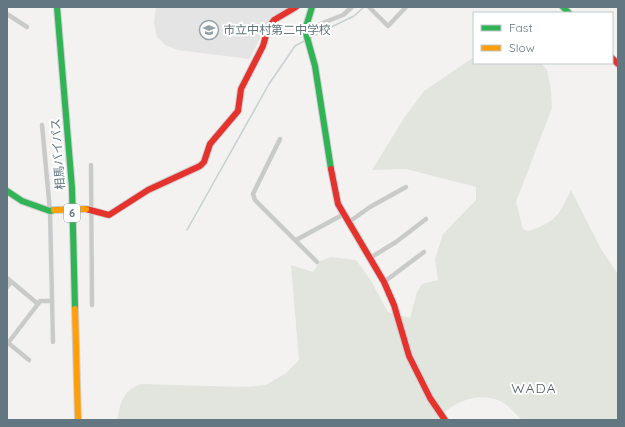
<svg xmlns="http://www.w3.org/2000/svg" width="625" height="427" font-family="Quicksand,'Noto Sans JP',sans-serif">
<style>
.built{fill:#e3e4e3}
.green{fill:#e2e5de}
.lines{fill:none;stroke-linecap:round;stroke-linejoin:round}
.stream{stroke:#c6d1d2;stroke-width:1.5}
.fast-casing{stroke:#cfd0d0;stroke-width:8}
.slow-casing{stroke:#cfd0d0;stroke-width:8}
.jam-casing{stroke:#cfd0d0;stroke-width:8}
.street{stroke:#c9cbcb;stroke-width:4.5}
.fast{stroke:#30b455;stroke-width:6}
.slow{stroke:#ff9f0a;stroke-width:6}
.jam{stroke:#e5322d;stroke-width:6}
.slow-bridge-casing{stroke:#cfd0d0;stroke-width:8;stroke-linecap:butt}
.slow-bridge{stroke:#ff9f0a;stroke-width:6}
.labels{text-anchor:middle;stroke-width:4;stroke-linejoin:round;paint-order:stroke}
.shield{fill:#fff;stroke:#91a0a7;stroke-width:1}
.shield-label{font-size:11px;font-weight:bold;fill:#627781}
.poi-label{font-size:12px;fill:#627781;stroke:#fff;text-anchor:start}
.street-label{font-size:12px;fill:#627781;stroke:#fff}
.quarter-label{font-size:14px;letter-spacing:1px;fill:#505f66;stroke:#fff}
</style>
<rect width="100%" height="100%" fill="#f3f2f0"/>
<!-- built -->
<polygon class="built" points="156,7 290,7 270,17 250,59 178,50 165,45 157,37 154,23"/>
<!-- green -->
<path class="green" d="M474,57v6h67l6,7 4,20 1,18 -36,94 7,27 6,2c28,-10 29,-15 42,-41l30,59 17,25v146h-96c-6,-5 -12,-13 -18,-17 -24,-13 -51,-2 -67,17h-320c4,-18 5,-28 23,-36l106,3 20,-2 20,-12 13,-13 -8,-95 22,7 7,-11 11,-4 25,3 14,19 18,33 22,6 7,-26 5,-8 16,-4 -3,-21 8,-25 33,-34v-13l-70,-18 -34,1 32,-52 20,-27z"/>
<g class="lines">
<!-- stream -->
<g class="stream">
<polyline points="309,38 354,16 364,7"/>
<polyline points="187,230 269,84 295,46 306,40"/>
</g>
<defs>
<g id="fast">
<polyline points="57,7 72,188 75,309"/>
<polyline points="312,7 305,30 315,66 331,169"/>
<polyline points="563,7 569,13"/>
<polyline points="7,191 22,201 50,211 54,210"/>
</g>
<polyline id="slow" points="75,309 78,420"/>
<g id="jam">
<polyline points="612,58 618,64"/>
<polyline points="331,169 338,204 384,282 394,305 409,356 430,398 445,420"/>
<polyline points="86,209 109,215 148,190 200,166 204,162 210,144 238,111 241,89 263,46 268,28 274,20 296,7"/>
</g>
</defs>
<!-- fast casing -->
<use href="#fast" class="fast-casing"/>
<!-- slow casing -->
<use href="#slow" class="slow-casing"/>
<!-- jam casing -->
<use href="#jam" class="jam-casing"/>
<!-- street -->
<g class="street">
<polyline points="369,7 388,26 406,7"/>
<polyline points="7,14 27,27"/>
<polyline points="305,30 343,15 352,7"/>
<polyline points="42,125 50,211 53,342"/>
<polyline points="280,139 253,194 255,200 317,262"/>
<polyline points="91,165 92,305"/>
<polyline points="349,222 370,207 406,187"/>
<polyline points="296,240 344,214"/>
<polyline points="370,258 396,242 426,219"/>
<polyline points="7,278 38,304 8,343"/>
<polyline points="384,282 424,252"/>
<polyline points="7,287 11,282"/>
<polyline points="38,304 40,301 52,301"/>
<polyline points="7,342 29,360"/>
</g>
<!-- fast -->
<use href="#fast" class="fast"/>
<!-- slow -->
<use href="#slow" class="slow"/>
<!-- jam -->
<use href="#jam" class="jam"/>
<defs>
<polyline id="slow-bridge" points="54,210 86,209"/>
</defs>
<!-- slow-bridge casing -->
<use href="#slow-bridge" class="slow-bridge-casing"/>
<!-- slow-bridge -->
<use href="#slow-bridge" class="slow-bridge"/>
</g>
<!-- icons -->
<defs>
<symbol id="school-ring" viewBox="-11 -11 22 22"><circle r="9.5" fill="#fff" stroke="#95a2a8" stroke-width="1.5"/><path d="M0-5L7-2L0 1L-7-2ZM-4 1L0 2.5L4 1V4Q0 6-4 4Z" fill="#95a2a8"/></symbol>
</defs>
<g fill-rule="evenodd">
<use href="#school-ring" x="198" y="19" width="22" height="22"/>
</g>
<g class="labels">
<!-- shield labels -->
<rect class="shield" x="64" y="204" width="16" height="18" rx="3"/>
<g class="shield-label">
<text x="72" y="217">6</text>
</g>
<!-- poi labels -->
<g class="poi-label">
<text x="223" y="34">市立中村第二中学校</text>
</g>
<!-- street labels -->
<g class="street-label">
<text transform="translate(58 154) rotate(-94)" y="4">相馬バイパス</text>
</g>
<!-- quarter labels -->
<g class="quarter-label">
<text x="534" y="393">WADA</text>
</g>
</g>
<!-- border -->
<rect width="625" height="427" fill="none" stroke="#627781" stroke-width="16"/>
<!-- legend -->
<rect x="473" y="12" width="140" height="52" fill="#ffffff" stroke="#c0c9cd"/>
<rect x="481" y="25" width="20" height="6" fill="#30b455" stroke="#c0c9cd"/>
<text x="509" y="32" font-size="12" fill="#627781">Fast</text>
<rect x="481" y="45" width="20" height="6" fill="#ff9f0a" stroke="#c0c9cd"/>
<text x="509" y="52" font-size="12" fill="#627781">Slow</text>
</svg>
